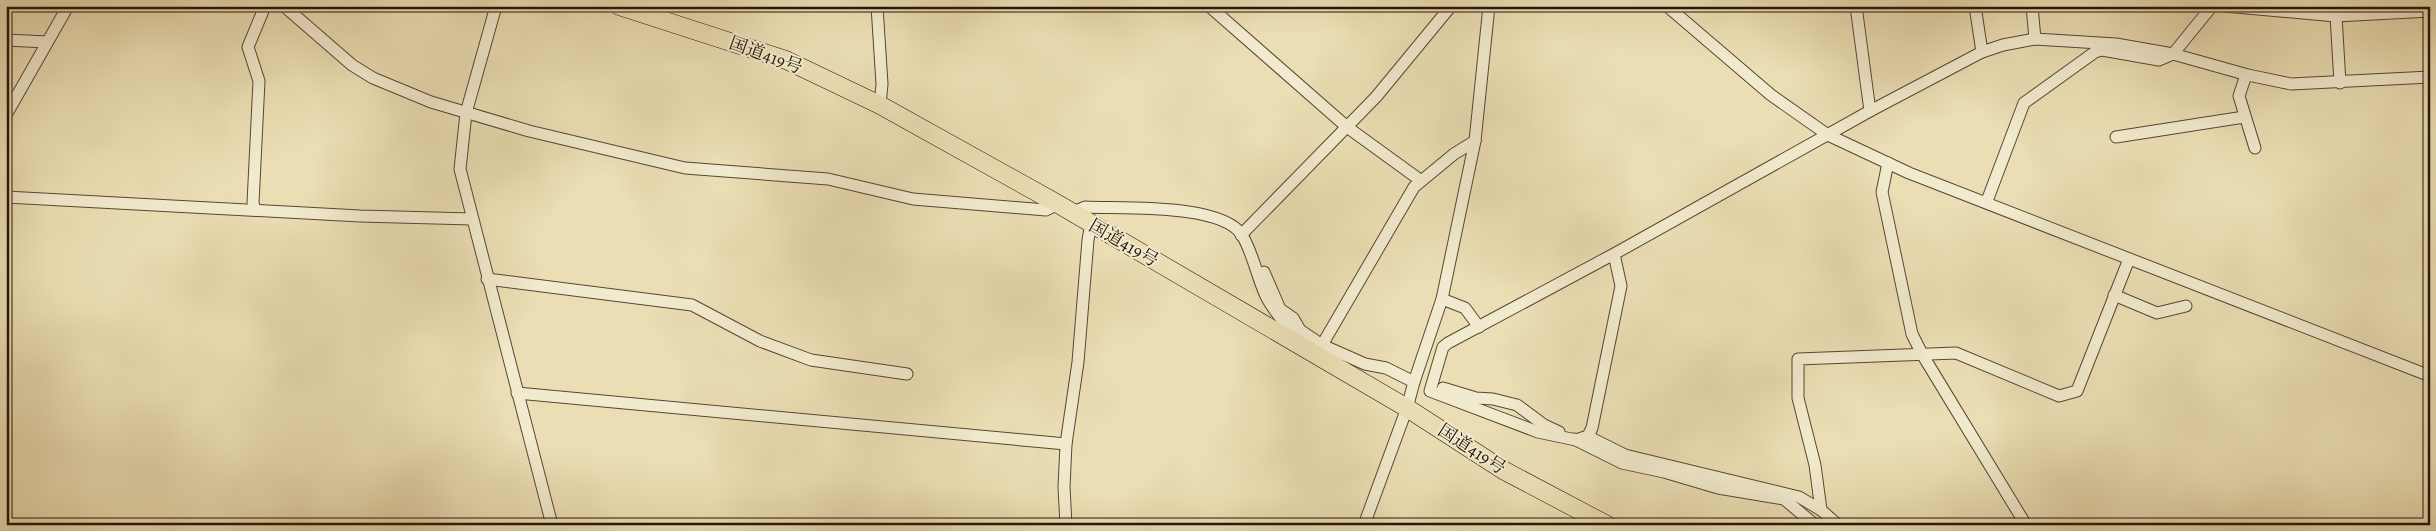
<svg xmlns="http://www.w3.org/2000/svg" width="2436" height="531" font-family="Alegreya,'Noto Serif JP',serif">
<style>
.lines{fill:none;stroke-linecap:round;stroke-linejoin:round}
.minor-casing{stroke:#564733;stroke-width:13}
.highway-casing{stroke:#241508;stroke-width:19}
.minor{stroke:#f2eace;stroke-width:11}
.highway{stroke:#ebdeb4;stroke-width:18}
.labels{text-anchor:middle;stroke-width:4;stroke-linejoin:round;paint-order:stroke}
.street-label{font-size:18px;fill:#241508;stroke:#f2eace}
</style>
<rect width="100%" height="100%" fill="#ebdeb4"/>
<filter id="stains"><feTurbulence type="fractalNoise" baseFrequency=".004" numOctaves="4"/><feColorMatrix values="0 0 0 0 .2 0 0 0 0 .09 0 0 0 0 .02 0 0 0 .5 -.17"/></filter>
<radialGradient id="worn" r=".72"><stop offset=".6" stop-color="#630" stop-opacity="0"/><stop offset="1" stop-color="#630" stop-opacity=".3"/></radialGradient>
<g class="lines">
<defs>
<g id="minor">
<polyline points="284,6 352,65 373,78 431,102 529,131 685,168 828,179 913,199 1046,210 1058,204"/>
<polyline points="496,6 466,113 460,169 552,525"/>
<polyline points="877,6 882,84 880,105"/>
<polyline points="1209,6 1347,127 1420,180"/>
<polyline points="1667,6 1771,95 1828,135 1909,173 2430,376"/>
<polyline points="1856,6 1870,111"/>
<polyline points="1975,6 1982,52"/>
<polyline points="2032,6 2035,39"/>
<polyline points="2224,6 2336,16 2430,11"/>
<polyline points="2340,6 2336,16 2340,83"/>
<polyline points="6,40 47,42"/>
<polyline points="2246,75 2239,96 2255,148"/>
<polyline points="6,115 68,6"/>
<polyline points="2116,137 2244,117"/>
<polyline points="1888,163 1882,192 1912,334 1922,354 2026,525"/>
<polyline points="6,197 360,216 472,219"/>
<polyline points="1987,201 2024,103 2095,52 2102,50 2159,60 2173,54 2212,6"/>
<polyline points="255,210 253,203 259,81 248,47 265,6"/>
<path d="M1071,213l14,-6c36,2 136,-4 157,28 11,18 15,42 24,61 8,17 23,30 33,46"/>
<polyline points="1241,235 1376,97 1451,6"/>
<polyline points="1614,254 1621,286 1592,428 1588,436 1576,440 1538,432 1430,391 1443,347 1448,343 1614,254 1870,111 1982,52 2003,45 2035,39 2116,44 2173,54 2248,75 2291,84 2430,77"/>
<polyline points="1264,272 1280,309 1293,318 1300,330 1322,345 1365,364 1386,368 1414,382"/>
<polyline points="487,279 692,305 760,341 811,360 907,374"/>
<polyline points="2114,295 2157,313 2186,306"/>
<polyline points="1442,299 1465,308 1479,327"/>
<polyline points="1318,356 1322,345 1414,187 1454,154 1475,141"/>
<polyline points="1443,388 1476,398 1493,399 1517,405 1544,425 1559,432"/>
<polyline points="517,393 1066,444 1064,487 1066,525"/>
<polyline points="1591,438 1625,455 1799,497 1821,510 1838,525"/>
<polyline points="1574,439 1622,463 1664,472 1718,488 1784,499 1815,525"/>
<polyline points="1066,444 1078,362 1088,240 1091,223"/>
<polyline points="1821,510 1815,465 1798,398 1798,359 1956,353 2059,396 2077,391 2129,259"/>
<polyline points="1364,525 1407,408 1414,382 1442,299 1475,141 1489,6"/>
</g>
<polyline id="highway" points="619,6 786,60 880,105 1058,204 1407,408 1503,470 1607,525"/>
</defs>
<!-- minor casing -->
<use href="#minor" class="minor-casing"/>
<!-- highway casing -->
<use href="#highway" class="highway-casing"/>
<!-- minor -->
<use href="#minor" class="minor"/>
<!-- highway -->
<use href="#highway" class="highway"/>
</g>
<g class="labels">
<!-- street labels -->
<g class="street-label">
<text transform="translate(766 55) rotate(20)" y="6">国道419号</text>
<text transform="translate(1124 243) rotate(30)" y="6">国道419号</text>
<text transform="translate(1472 449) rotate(33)" y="6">国道419号</text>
</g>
</g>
<!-- margin -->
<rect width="2436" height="531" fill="none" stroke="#ebdeb4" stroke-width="25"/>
<rect x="8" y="8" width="2421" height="516" fill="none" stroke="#241508" stroke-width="2.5"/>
<rect x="12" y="12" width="2411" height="506" fill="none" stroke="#241508"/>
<rect width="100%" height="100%" filter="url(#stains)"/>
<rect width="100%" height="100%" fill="url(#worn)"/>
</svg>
